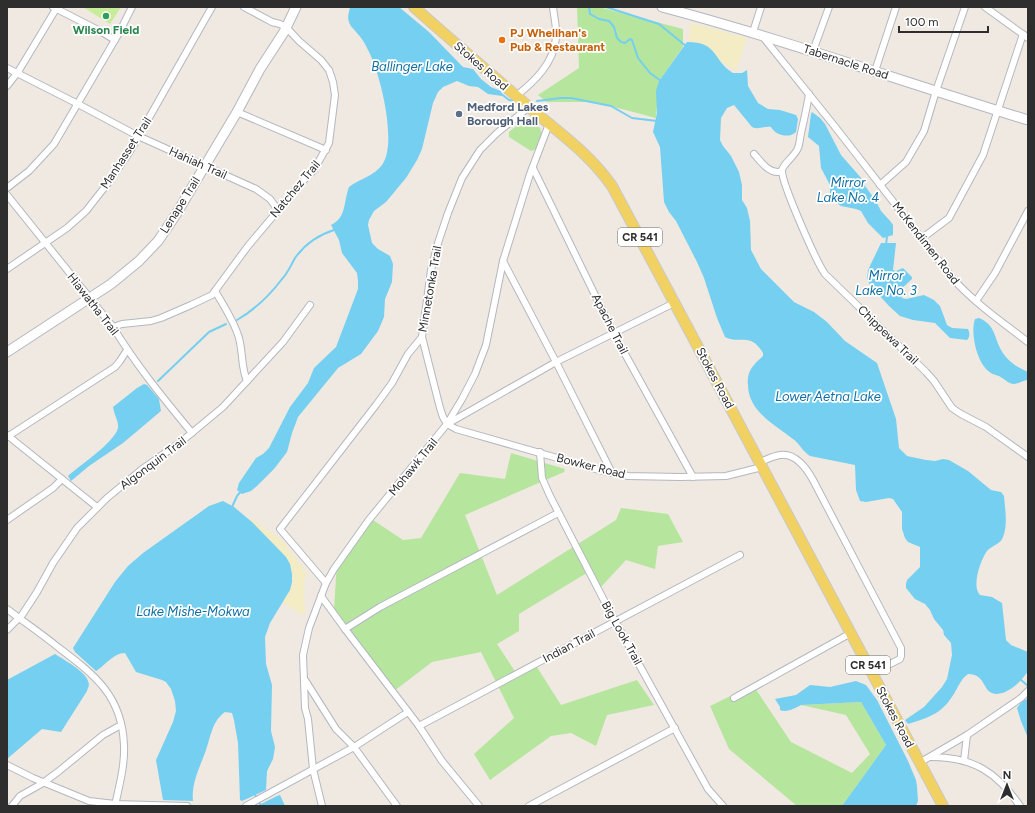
<svg xmlns="http://www.w3.org/2000/svg" width="1035" height="813" font-family="Figtree,sans-serif">
<style>
.green{fill:#b6e59e}
.sand{fill:#f3ecc5}
.pitch{fill:#c9ec9a}
.water{fill:#75cff0}
.lines{fill:none;stroke-linecap:round;stroke-linejoin:round}
.stream{stroke:#75cff0;stroke-width:2}
.street-casing{stroke:#b4b7c1;stroke-width:8}
.secondary-casing{stroke:#b4b7c1;stroke-width:11}
.primary-casing{stroke:#c9c9c9;stroke-width:12}
.street{stroke:#fff;stroke-width:6}
.secondary{stroke:#fff;stroke-width:9}
.primary{stroke:#f2d163;stroke-width:10}
.leisure-dot{fill:#2e9e5b;stroke:#fff;stroke-width:1.5}
.food-dot{fill:#e8710a;stroke:#fff;stroke-width:1.5}
.service-dot{fill:#5c6f8a;stroke:#fff;stroke-width:1.5}
.labels{text-anchor:middle;stroke-width:3.5;stroke-linejoin:round;paint-order:stroke}
.shield{fill:#fff;stroke:#6d6d6d;stroke-width:1}
.shield-label{font-size:11px;font-weight:bold;fill:#2e2e2e}
.leisure-label{font-size:12px;font-weight:bold;fill:#27864d;stroke:#fff}
.food-label{font-size:12px;font-weight:bold;fill:#c56008;stroke:#fff;text-anchor:start}
.street-label{font-size:12px;fill:#2e2e2e;stroke:#fff}
.service-label{font-size:12px;font-weight:bold;fill:#4e5e75;stroke:#fff;text-anchor:start}
.water-label{font-size:13px;font-style:italic;fill:#0d6fa3;stroke:#fff}
</style>
<rect width="100%" height="100%" fill="#efe9e1"/>
<!-- green -->
<g class="green">
<polygon points="577,7 599,7 683,29 683,47 659,81 656,118 595,102 547,102 538,95 579,68"/>
<polygon points="526,118 540,128 542,135 536,149 531,151 509,137 509,132"/>
<polygon points="511,453 565,469 564,472 465,515 497,595 616,520 621,508 668,514 683,542 658,546 655,569 626,560 600,588 590,571 519,614 519,631 497,644 516,673 535,664 561,705 637,680 654,705 607,715 596,746 571,733 551,736 490,780 474,754 514,718 481,652 432,662 394,691 334,609 337,562 373,520 403,540 421,538 460,473 505,479"/>
<polygon points="753,685 791,742 852,773 870,754 846,715 801,705 861,702 886,745 842,806 797,806 729,749 710,706"/>
</g>
<!-- sand -->
<g class="sand">
<polygon points="691,23 747,38 736,71 688,39"/>
<polygon points="249,517 282,540 307,573 304,580 305,616 282,602 293,584 292,569 287,558 250,520"/>
</g>
<!-- pitch -->
<polygon class="pitch" points="83,7 121,7 110,24"/>
<!-- water -->
<g class="water">
<path d="M350,7h49l30,25 32,33 2,2 10,2 8,10 10,8 10,4 1,5 -14,-2 -10,-7 -9,-1 -12,-5 -14,6 -5,5 -5,11 -11,46 -5,11 -11,18 -20,24 -12,9 -5,9 -1,5 4,18 6,6 12,7 3,8 -1,18 -7,17 -1,18 -6,14 -17,23 -23,14 -40,49 -6,16 -5,19 -13,17 -17,17 -6,5 -9,3 -5,-4 2,-7 17,-25 7,-4 6,-6 21,-41 18,-24 6,-15 22,-21 22,-58v-8l-1,-8 -15,-20 -3,-13 -8,-15c16,-8 12,-22 18,-38 10,-8 25,-11 33,-22 16,-21 -2,-93 -14,-115 -3,-7 -7,-13 -12,-18 -2,-3 -6,-6 -7,-10 -2,-4 0,-10 1,-15z"/>
<path d="M687,42c32,0 25,18 46,31h9l5,-3 1,16 10,17 10,6 12,1 16,5 2,4 -2,13c-7,7 -21,3 -25,-5 -7,-1 -13,3 -19,0l-18,-22 -7,3 -6,10 -1,22 3,6 8,10 8,16 3,13v15l5,8 3,13 1,29 10,19 33,33 20,10 13,10 18,19 32,22 19,56 3,29 8,8 19,4 9,1 8,-2 6,1 19,11 23,19 10,2 3,4c1,12 4,29 -1,41 -3,8 -11,8 -16,14 -6,8 -16,35 -7,44l12,2 10,6 4,37 5,5 17,7v19c-6,10 -23,27 -36,22 -9,-3 -7,-19 -24,-19 -6,4 -9,11 -13,18 -12,21 -24,25 -47,32l-3,-4 19,-13 18,-20 5,-8 5,-24 -1,-12 -7,-8 -1,-5 -9,-11 -4,-9 -5,-6 -10,-5 -9,-11v-4l1,-4 13,-13v-20l-12,-5 -3,-4 -3,-9v-17l-9,-13 -4,-1 -23,4 -6,-1 -4,-11 -1,-25 -45,-9c-7,-4 -10,-12 -17,-17 -18,-14 -45,-28 -45,-54 -1,-7 1,-15 6,-20 2,-3 6,-6 9,-9v-3c-13,-22 -23,-8 -38,-16l-8,-19 -13,-40 -7,-16 -21,-41 -7,-9 -5,-10 -4,-55 -7,-15 4,-19 -1,-22 3,-10z"/>
<polygon points="812,112 820,118 825,124 841,155 862,179 865,186 876,201 881,211 891,222 893,225 893,235 883,238 868,223 861,211 856,209 841,206 835,202 830,194 830,185 821,168 819,146 808,137 811,114"/>
<path d="M881,243h15l-3,27 3,1 7,-3 9,9v2l-13,12 3,7 4,1 18,-4 10,5 6,6 7,19 5,3 16,1c2,4 2,8 -1,11l-17,-2 -15,-15 -22,-3 -13,-4 -11,-10 -19,-21 -3,-6 1,-9z"/>
<path d="M979,318c15,6 15,17 21,30 6,12 16,19 28,24v8c-5,0 -9,4 -15,4 -5,-1 -7,-4 -11,-6 -3,-3 -8,-3 -11,-5 -14,-8 -21,-40 -16,-54z"/>
<path d="M144,384l3,1 12,14 2,12 -38,32 -34,23 -18,15 -3,-5c12,-11 46,-33 50,-48 1,-6 -4,-14 -5,-21l24,-19z"/>
<path d="M223,501l11,6 18,15 34,35 4,7 2,10v8l-2,8 -20,33 -5,14 1,27 6,21 -1,46 4,16 -2,12 -6,12 -1,19 -24,11 -2,-1 -2,-57 -4,-23 -2,-7 -7,-1c-13,9 -14,24 -19,38 -6,17 -15,33 -13,51l-30,-1 -7,-40 17,-38 3,-11 -1,-10 -4,-12 -5,-7 -4,-2 -26,-8 -11,-19c-12,0 -20,13 -29,18l-21,-19 -2,-4 42,-66 13,-16 15,-13 66,-47z"/>
<path d="M55,654c9,6 30,17 33,27 2,4 0,7 -1,10l-26,41 -19,-3 -35,30v-79z"/>
<path d="M856,681l10,4 11,15 31,61 8,19 1,6 1,15 -2,5h-74l44,-61 -25,-43 -60,3c-6,3 -14,8 -21,5v-3l-5,-8 21,-4 14,-10 20,2z"/>
<polygon points="1028,699 1028,738 1021,721 1017,708 1023,700"/>
<polygon points="280,795 285,806 257,806 277,796"/>
</g>
<g class="lines">
<!-- stream -->
<g class="stream">
<polyline points="589,7 590,14 599,19 609,21 614,27 617,38 621,42 625,43 630,39 632,40 638,58 650,73 661,81"/>
<polyline points="606,7 659,24 686,46"/>
<polyline points="500,93 509,100 514,101"/>
<polyline points="537,101 561,98 571,98 611,106 632,118 657,121"/>
<polyline points="886,245 887,236"/>
<path d="M237,320c17,-10 33,-25 45,-41 6,-6 9,-14 13,-21 10,-14 23,-23 39,-28"/>
<polyline points="158,381 209,332 226,324"/>
<polyline points="232,507 237,496 242,490"/>
<polyline points="1020,679 1028,686"/>
<polyline points="254,793 261,806"/>
</g>
<defs>
<g id="street">
<polyline points="53,7 100,31 115,40"/>
<polyline points="985,7 1028,38"/>
<polyline points="753,32 761,7"/>
<path d="M763,37l73,91 118,152c22,24 48,42 74,62"/>
<polyline points="813,51 829,7"/>
<polyline points="7,68 78,104 138,136 256,189 270,199 278,210"/>
<polyline points="875,71 896,7"/>
<polyline points="7,86 18,72 56,9"/>
<path d="M809,94c-2,13 -5,26 -8,39 -1,4 -1,10 -3,15 -3,8 -15,16 -16,22 -1,12 34,91 43,104l101,98 8,9 18,27 9,6 25,13 42,30"/>
<path d="M516,96c18,-14 38,-33 40,-58 1,-10 -2,-21 -3,-31"/>
<polyline points="237,112 326,150"/>
<path d="M754,154c7,8 17,22 28,17"/>
<polyline points="533,168 614,334 693,477"/>
<polyline points="880,185 906,162 924,131 936,91 965,7"/>
<polyline points="7,188 29,171 54,144 119,33 132,7"/>
<path d="M7,195l106,132c23,38 51,72 79,106"/>
<polyline points="921,239 949,218 983,155 1023,34"/>
<polyline points="503,261 556,362 612,473"/>
<polyline points="7,269 67,228 86,211 108,183 129,153 212,7"/>
<path d="M215,291c9,15 19,30 24,47 4,15 2,29 8,43"/>
<polyline points="976,301 995,273 1028,211"/>
<polyline points="113,327 122,324 151,321 161,318 191,305 212,295 248,246 302,182 314,170 329,143 335,95 333,82 329,70 321,60 299,41 286,27 280,24 272,22 244,7"/>
<polyline points="422,337 440,408 443,417 447,424"/>
<polyline points="449,423 556,362 676,302"/>
<polyline points="447,424 456,429 599,470 628,476 680,477 726,476 762,467"/>
<polyline points="7,435 97,507"/>
<polyline points="7,437 115,367 120,361 127,350"/>
<polyline points="540,452 542,478 550,496 610,612 708,789 723,806"/>
<path d="M759,462c7,-2 14,-6 21,-7 15,-3 27,14 33,25l88,168v8l-1,3 -28,14"/>
<polyline points="7,520 53,488 62,479"/>
<polyline points="326,583 280,529 376,405 392,383 408,354 422,337 431,270 438,243 448,213 462,178 480,150 497,133 529,107"/>
<polyline points="321,596 345,629 419,726 442,761 479,806"/>
<path d="M7,609c17,13 35,25 52,39 36,27 63,48 65,97 1,21 -5,41 -9,61"/>
<polyline points="345,629 380,607 558,513"/>
<polyline points="7,630 22,615 37,592 53,563 77,528 107,498 141,470 182,441 223,407 283,342 310,305"/>
<polyline points="305,680 336,729 354,747 397,806"/>
<polyline points="734,698 851,633"/>
<polyline points="419,726 740,555"/>
<path d="M931,757c42,0 66,15 89,49"/>
<polyline points="964,761 967,735"/>
<polyline points="919,763 967,735 1021,698 1028,691"/>
<polyline points="7,765 33,778 89,801 115,804 187,806"/>
<polyline points="12,806 20,796 43,783 59,771 103,735 121,725"/>
<polyline points="246,806 354,747 408,712"/>
<polyline points="322,806 313,769 308,719 305,708 303,655 309,628 326,583 334,569 368,521 447,424 462,399 475,374 486,345 503,261 530,174 549,124"/>
<polyline points="529,806 675,728"/>
</g>
<g id="secondary">
<path d="M662,7c124,33 244,76 366,113"/>
<polyline points="7,352 111,284 139,261 158,241 175,216 237,112 260,69 284,32 296,7"/>
</g>
<path id="primary" d="M414,7c38,34 77,67 115,100 30,26 60,46 83,79l331,620"/>
</defs>
<!-- street casing -->
<use href="#street" class="street-casing"/>
<!-- secondary casing -->
<use href="#secondary" class="secondary-casing"/>
<!-- primary casing -->
<use href="#primary" class="primary-casing"/>
<!-- street -->
<use href="#street" class="street"/>
<!-- secondary -->
<use href="#secondary" class="secondary"/>
<!-- primary -->
<use href="#primary" class="primary"/>
</g>
<!-- markers -->
<circle class="leisure-dot" cx="106" cy="16" r="4"/>
<circle class="food-dot" cx="502" cy="40" r="4"/>
<circle class="service-dot" cx="459" cy="114" r="4"/>
<g class="labels">
<!-- shield labels -->
<g class="shield">
<rect x="618" y="228" width="44" height="18" rx="3"/>
<rect x="846" y="656" width="44" height="18" rx="3"/>
</g>
<g class="shield-label">
<text x="640" y="241">CR 541</text>
<text x="868" y="669">CR 541</text>
</g>
<!-- leisure labels -->
<g class="leisure-label">
<text x="106" y="34">Wilson Field</text>
</g>
<!-- food labels -->
<g class="food-label">
<text x="510" y="37">PJ Whelihan's<tspan x="510" dy="14">Pub &amp; Restaurant</tspan></text>
</g>
<!-- street labels -->
<g class="street-label">
<text transform="translate(846 62) rotate(18)" y="4">Tabernacle Road</text>
<text transform="translate(481 66) rotate(41)" y="4">Stokes Road</text>
<text transform="translate(126 153) rotate(-57)" y="4">Manhasset Trail</text>
<text transform="translate(198 163) rotate(24)" y="4">Hahiah Trail</text>
<text transform="translate(295 189) rotate(-50)" y="4">Natchez Trail</text>
<text transform="translate(180 205) rotate(-58)" y="4">Lenape Trail</text>
<text transform="translate(926 243) rotate(52)" y="4">McKendimen Road</text>
<text transform="translate(430 289) rotate(-80)" y="4">Minnetonka Trail</text>
<text transform="translate(93 304) rotate(52)" y="4">Hiawatha Trail</text>
<text transform="translate(610 324) rotate(63)" y="4">Apache Trail</text>
<text transform="translate(888 335) rotate(44)" y="4">Chippewa Trail</text>
<text transform="translate(715 378) rotate(62)" y="4">Stokes Road</text>
<text transform="translate(153 463) rotate(-37)" y="4">Algonquin Trail</text>
<text transform="translate(591 466) rotate(14)" y="4">Bowker Road</text>
<text transform="translate(413 467) rotate(-51)" y="4">Mohawk Trail</text>
<text transform="translate(622 633) rotate(61)" y="4">Big Look Trail</text>
<text transform="translate(569 646) rotate(-28)" y="4">Indian Trail</text>
<text transform="translate(895 717) rotate(62)" y="4">Stokes Road</text>
</g>
<!-- service labels -->
<g class="service-label">
<text x="467" y="111">Medford Lakes<tspan x="467" dy="14">Borough Hall</tspan></text>
</g>
<!-- water labels -->
<g class="water-label">
<text x="412" y="71">Ballinger Lake</text>
<text x="848" y="187">Mirror<tspan x="848" dy="15">Lake No. 4</tspan></text>
<text x="886" y="280">Mirror<tspan x="886" dy="15">Lake No. 3</tspan></text>
<text x="828" y="401">Lower Aetna Lake</text>
<text x="193" y="616">Lake Mishe-Mokwa</text>
</g>
</g>
<!-- border -->
<rect width="1035" height="813" fill="none" stroke="#2e2e2e" stroke-width="16"/>
<!-- north arrow -->
<g transform="translate(1007 785)" stroke="#ffffff" stroke-width="3" paint-order="stroke">
<path d="M0-3L7 15L0 10L-7 15Z" fill="#2e2e2e"/>
<text y="-6" font-size="11" font-weight="bold" text-anchor="middle" fill="#2e2e2e">N</text>
</g>
<!-- scale -->
<path d="M899 26v6h89v-6" fill="none" stroke="#2e2e2e" stroke-width="2"/>
<text x="905" y="26" font-size="12" fill="#2e2e2e" stroke="#ffffff" stroke-width="3" paint-order="stroke">100 m</text>
</svg>
